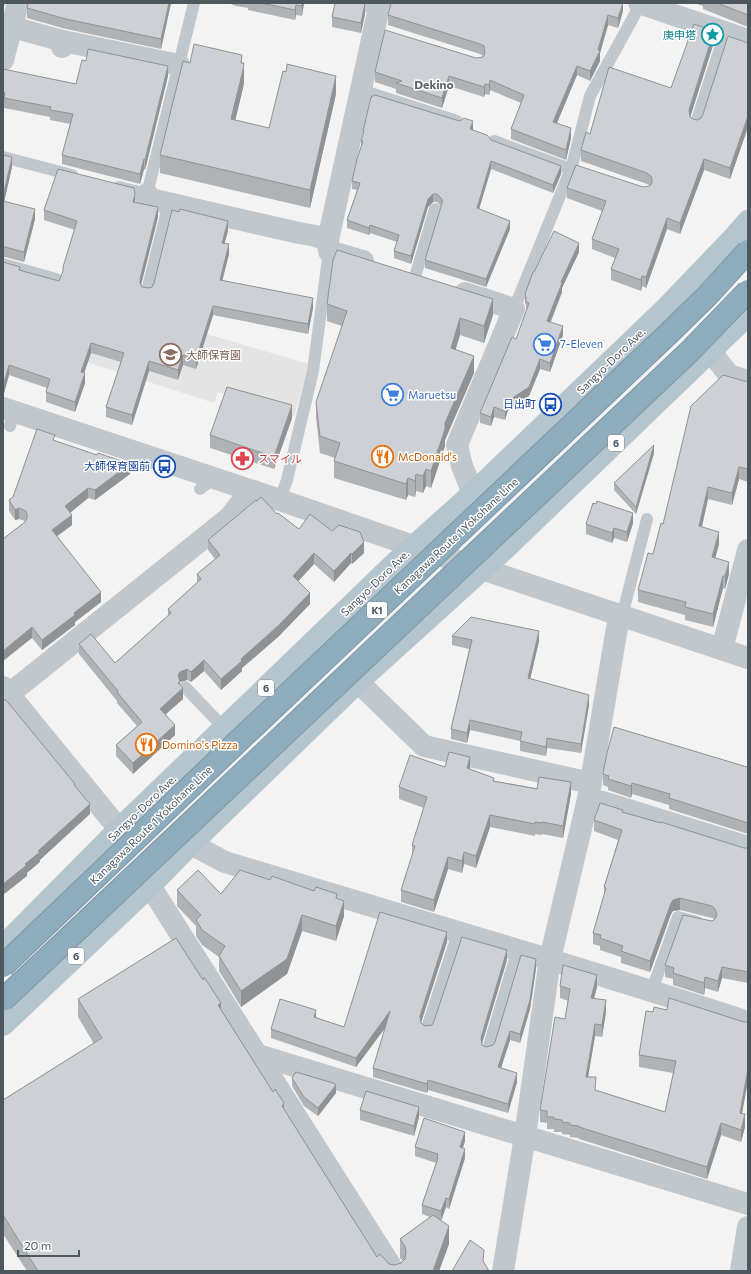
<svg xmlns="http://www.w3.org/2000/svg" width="751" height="1274" font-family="Commissioner,'Noto Sans JP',sans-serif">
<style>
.education{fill:#e5e4e4}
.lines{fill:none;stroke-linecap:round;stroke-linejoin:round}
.service{stroke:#c0c8cd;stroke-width:12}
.minor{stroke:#c0c8cd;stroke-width:22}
.tertiary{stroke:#c0c8cd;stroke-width:22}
.primary{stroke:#b5c5ce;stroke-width:22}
.motorway-bridge-casing{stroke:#7a97a8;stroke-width:24;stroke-linecap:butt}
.motorway-bridge{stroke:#8facbc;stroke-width:22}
.wall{fill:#b0b3b6}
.shaded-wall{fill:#909294}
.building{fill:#cdd0d4;stroke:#909294}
.labels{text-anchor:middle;stroke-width:3;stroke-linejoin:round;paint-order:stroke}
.shield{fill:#fff;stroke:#828a8e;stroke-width:1}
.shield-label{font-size:10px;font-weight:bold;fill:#4c585e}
.culture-label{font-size:11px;fill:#0d838f;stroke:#fff;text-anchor:end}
.shop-label{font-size:11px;fill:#366cbe;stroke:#fff;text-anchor:start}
.education-label{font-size:11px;fill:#785e54;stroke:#fff;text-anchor:start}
.street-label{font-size:11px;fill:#4c585e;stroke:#fff}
.transit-label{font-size:11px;fill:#164399;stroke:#fff;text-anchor:end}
.food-label{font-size:11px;fill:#c56008;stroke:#fff;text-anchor:start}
.health-label{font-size:11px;fill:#be3a42;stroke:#fff;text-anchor:start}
.neighbourhood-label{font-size:12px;font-weight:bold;fill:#5f6467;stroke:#fff}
</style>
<rect width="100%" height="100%" fill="#f4f3f3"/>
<!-- education -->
<polygon class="education" points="50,288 309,364 294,417 218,392 214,403 34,345"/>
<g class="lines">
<!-- service -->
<g class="service">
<polyline points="352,3 378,9"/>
<polyline points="361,90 457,121"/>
<polyline points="696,123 725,33"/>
<polyline points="494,141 570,169"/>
<polyline points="3,157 72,175"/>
<polyline points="119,187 147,194 194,3"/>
<polyline points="3,264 56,279"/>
<polyline points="415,277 435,209"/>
<polyline points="147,291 169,203"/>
<polyline points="514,309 572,166 590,96 634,16 640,3"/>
<polyline points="10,426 14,412"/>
<polyline points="200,489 215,478"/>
<polyline points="280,500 287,480 313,371 329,251"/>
<polyline points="622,616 647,519"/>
<polyline points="185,687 224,728"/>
<polyline points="652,990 678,917 697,922"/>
<polyline points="427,1028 458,933"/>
<polyline points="488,1049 518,949"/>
</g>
<!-- minor -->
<g class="minor">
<polyline points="12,27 63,41 62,47"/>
<polyline points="63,41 179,65"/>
<polyline points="3,60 18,3"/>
<polyline points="147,194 146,198 299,233 316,236 328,240"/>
<polyline points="363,261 329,251 328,240 380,3"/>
<polyline points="465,293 514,309 457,445 462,466 473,493"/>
<polyline points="711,352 729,375 748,381"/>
<polyline points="482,569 748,658"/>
<polyline points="722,649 748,550"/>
<polyline points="358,682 424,746 591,783"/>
<polyline points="3,687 119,829"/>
<polyline points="3,699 230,517 240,504 254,491"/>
<polyline points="588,799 603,802 748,847"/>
<path d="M191,844l34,18c174,53 350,103 523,160"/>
<polyline points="150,886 394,1271"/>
<polyline points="258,1055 748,1204"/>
<polyline points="503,1271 525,1136 550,959 588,799 619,616"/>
</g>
<!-- tertiary -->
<g class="tertiary">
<polyline points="639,3 748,40"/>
<polyline points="3,408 280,500 413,546 481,569"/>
<polyline points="741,1271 748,1227"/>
</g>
<!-- primary -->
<g class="primary">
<polyline points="3,946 119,829 396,562 473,493 664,310 735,236 748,221"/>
<polyline points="3,1025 150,886 191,844 358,682 507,547 748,315"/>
</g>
<defs>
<g id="motorway-bridge">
<polyline points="3,966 232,747 666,336 707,296 748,251"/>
<polyline points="3,1000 689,352 748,291"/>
</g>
</defs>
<!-- motorway-bridge casing -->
<use href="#motorway-bridge" class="motorway-bridge-casing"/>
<!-- motorway-bridge -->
<use href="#motorway-bridge" class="motorway-bridge"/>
</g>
<!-- wall -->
<g class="wall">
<polygon points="171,3 161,49 66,29 27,18 27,8"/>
<polygon points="228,3 304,3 302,16 296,15 295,20 248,10 248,8 236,6"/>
<polygon points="623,3 623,11 618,28 608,25 600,53 600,61 590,81 577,75 557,123 571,138 566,160 511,139 511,129 521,103 490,90 489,95 485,94 484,97 449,86 442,108 396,93 396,89 375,82 375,72 476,58 483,57 483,56 480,54 388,25 388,15"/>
<polygon points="694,3 748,3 748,27 703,9 703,6"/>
<polygon points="365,14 361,33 332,27 332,17"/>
<polygon points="714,42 690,117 693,119 697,120 701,118 748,43 748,127 730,179 704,170 680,234 667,229 646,288 642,286 641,291 611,280 611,269 615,258 592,249 592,239 602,211 567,198 567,188 643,187 650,186 647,184 581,161 581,150 590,134 671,88"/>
<polygon points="190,63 242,63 244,82 243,88 235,120 269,128 336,94 310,208 160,173 160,155"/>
<polygon points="3,69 76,84 168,76 145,170 144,169 140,184 62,164 62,155 70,124 50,120 50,117 4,108 4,103 3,103"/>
<polygon points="473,129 473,130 491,140 561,174 553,193 491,169 479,209 510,229 486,287 425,268 425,260 441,206 437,202 433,202 428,207 411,264 394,258 394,251 397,242 370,233 369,235 347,228 347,220 357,190 352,189 352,181 361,147 361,141 363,134 363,131"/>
<polygon points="3,155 12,167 4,201 35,219 24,262 5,257 3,257"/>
<polygon points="135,203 158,217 141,285 142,287 149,288 152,287 228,231 224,243 229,254 222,280 313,308 308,334 213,315 196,369 183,365 178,380 149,371 132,425 106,417 106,407 121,362 91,353 84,373 85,383 75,412 46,402 46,392 47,388 9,375 4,393 3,392 3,262 26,272 59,281 63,271 75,230 44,220 44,210"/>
<polygon points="579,252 562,288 562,292 551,322 563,335 550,372 540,369 529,396 508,410 505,420 494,417 491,426 480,423 480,413 516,339 526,311 526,306 525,303 525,294 534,272"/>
<polygon points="327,304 493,315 484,343 460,335 455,350 474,373 445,440 445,446 431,488 426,486 423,493 416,491 415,497 408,495 406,500 334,478 334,461 335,458 320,453 316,418 316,402 342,326 327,321"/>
<polygon points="748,382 748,482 739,479 732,505 708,499 702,527 719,544 715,558 729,574 725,589 723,588 713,627 685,620 685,615 638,602 638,590 653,554 663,524"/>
<polygon points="292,418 274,469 210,448 210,435"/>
<polygon points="55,441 130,474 95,500 88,498 70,513 72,525 57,536 101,602 75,622 75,625 42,650 32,638 25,521 19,519 15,520 9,511 9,500 13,497"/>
<polygon points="654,453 636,514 614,490 614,483"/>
<polygon points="277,514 299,529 332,531 364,553 352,564 351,563 334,582 314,564 298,581 310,604 278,637 242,668 242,671 221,690 204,671 191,682 187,680 180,682 180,684 183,699 166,714 175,735 133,774 116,756 116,745 137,726 117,703 117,701 79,654 79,644 115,663 168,616 168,609 197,583 197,574 215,559 208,550 208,540"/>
<polygon points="633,523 627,542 614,538 612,543 586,534 586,524"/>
<polygon points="452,636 539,641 530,679 589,705 581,753 547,748 546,756 520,751 520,741 470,730 467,743 451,739 451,729 469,649 452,645"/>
<polygon points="748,764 748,834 669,809 669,805 632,794 631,798 608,790 608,787 603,785 603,773 747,767"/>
<polygon points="445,767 470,769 494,781 571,794 563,838 542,834 542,835 535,834 535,836 490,827 476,868 464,864 462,873 448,869 434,912 401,902 401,890 412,855 412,845 424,808 399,799 399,787"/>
<polygon points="623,812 744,848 748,848 748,983 722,978 718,992 705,988 704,995 673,985 673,979 665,977 665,965 712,921 715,919 712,918 680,910 673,911 671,914 650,972 621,963 621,957 600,950 600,946 593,944 593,933 604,895 604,887 618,840 594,831 594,820"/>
<polygon points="177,890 221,894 337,899 344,916 336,941 302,931 287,974 241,1007 219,971 219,957 202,945 196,936 196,926 177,906"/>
<polygon points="447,942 421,1022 421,1023 425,1026 432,1025 507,960 482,1043 482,1045 486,1047 493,1045 495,1042 536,969 530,1009 520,1043 510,1040 501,1068 517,1082 508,1113 428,1090 427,1093 373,1077 373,1068 386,1027 356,1067 271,1038 271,1029 316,1018 344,1027"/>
<polygon points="560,986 597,987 594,998 606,1012 602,1037 595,1036 588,1077 596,1090 665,1112 673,1073 639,1067 639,1055 646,1011 742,1114 745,1127 741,1142 721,1135 707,1179 579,1139 579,1138 570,1137 570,1135 562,1134 562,1132 554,1132 554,1129 547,1129 547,1123 540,1122 540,1110 565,1019 568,1001 560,998"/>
<polygon points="78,999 221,1009 377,1257 389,1264 395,1265 401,1263 403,1261 400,1258 400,1239 430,1217 422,1214 422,1205 436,1163 415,1156 415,1147 465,1141 463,1148 465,1158 449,1209 446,1207 441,1221 449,1244 439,1271 27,1271 3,1234 3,1100 94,1044 78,1017"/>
<polygon points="292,1078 336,1093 318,1116 304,1106 292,1086"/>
<polygon points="360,1110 419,1117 414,1136 360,1120"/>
</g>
<!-- shaded-wall -->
<g class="shaded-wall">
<polygon points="3,3 5,3 3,10"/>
<polygon points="169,3 171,3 161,49 161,39"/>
<polygon points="302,3 304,3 302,16"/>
<polygon points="623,3 623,11 618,28 618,18"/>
<polygon points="365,4 365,14 361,33 361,23"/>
<polygon points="296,5 296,15 295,20 295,10"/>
<polygon points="608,15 608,25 600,53 600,61 590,81 590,71 598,50"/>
<polygon points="714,31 714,42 689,121 689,110"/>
<polygon points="242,55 242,73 244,63 244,82 243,88 231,138 231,119"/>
<polygon points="168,66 168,76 145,170 145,160"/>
<polygon points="577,66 577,75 553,132 553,122"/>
<polygon points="336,76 336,94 310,208 310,190"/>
<polygon points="449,76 449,86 442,108 442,98"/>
<polygon points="490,80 490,90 489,95 489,85"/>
<polygon points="485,84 485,94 484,97 484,87"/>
<polygon points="748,116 748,127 730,179 730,168"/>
<polygon points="473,121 473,129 470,137 470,129"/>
<polygon points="571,128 571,138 566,160 566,150"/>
<polygon points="12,157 12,167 3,207 3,197"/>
<polygon points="144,159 144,169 140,184 140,174"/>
<polygon points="704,159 704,170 680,234 680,223"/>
<polygon points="491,161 491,169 477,216 477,208"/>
<polygon points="561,166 561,174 553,193 553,185"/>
<polygon points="135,194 135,204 133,202"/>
<polygon points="433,194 433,202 428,207 411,264 411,256 428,199"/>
<polygon points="158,207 158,217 140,289 140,279"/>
<polygon points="35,209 35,219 24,262 24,252"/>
<polygon points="667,218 667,229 646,288 646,277"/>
<polygon points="228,221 228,231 222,253 222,243"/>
<polygon points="510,221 510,229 486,287 486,279"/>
<polygon points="370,225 370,233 369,235 369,228"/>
<polygon points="579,243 579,252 562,288 562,292 547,330 547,321 561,282"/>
<polygon points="229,244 229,254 220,290 220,280"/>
<polygon points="642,276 642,286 641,291 641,280"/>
<polygon points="313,298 313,308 308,334 308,324"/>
<polygon points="493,299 493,315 484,343 484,326"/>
<polygon points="213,306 213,315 196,369 196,359"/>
<polygon points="460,318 460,335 451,365 451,348"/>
<polygon points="563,326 563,335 550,372 550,363"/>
<polygon points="91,343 91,353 81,382 81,372"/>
<polygon points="183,355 183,365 178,380 178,370"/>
<polygon points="474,356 474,373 445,440 445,446 431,488 431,471 445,423"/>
<polygon points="540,359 540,369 529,396 508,410 505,420 505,411 508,401"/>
<polygon points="149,361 149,371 132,425 132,415"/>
<polygon points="9,365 9,375 4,393 4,383"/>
<polygon points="85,373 85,383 75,412 75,402"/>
<polygon points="292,405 292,418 274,469 274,457"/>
<polygon points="494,407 494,417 491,426 491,417"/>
<polygon points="654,445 654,453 636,514 636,507"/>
<polygon points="130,464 130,474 95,500 95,490"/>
<polygon points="739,467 739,479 732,505 732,493"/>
<polygon points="426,469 426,486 423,493 423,476"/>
<polygon points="416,474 416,491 415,497 415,481"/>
<polygon points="408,478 408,495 406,500 406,484"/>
<polygon points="708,487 708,499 699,539 699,526"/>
<polygon points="88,488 88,498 65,517 65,506"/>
<polygon points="19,508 19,519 15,520 15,510"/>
<polygon points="633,513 633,523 627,542 627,532"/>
<polygon points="72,515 72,525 52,540 52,530"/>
<polygon points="614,528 614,538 612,543 612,533"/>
<polygon points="719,532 719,544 712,570 712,557"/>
<polygon points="364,542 364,553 352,564 352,554"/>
<polygon points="314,553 314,564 293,587 293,576"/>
<polygon points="351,553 351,563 334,582 334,571"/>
<polygon points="729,562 729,574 725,589 725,576"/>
<polygon points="723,576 723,588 713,627 713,614"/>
<polygon points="101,592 101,602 75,622 75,625 42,650 42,640 74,613"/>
<polygon points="310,593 310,604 278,637 242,668 242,671 221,690 221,679 241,659"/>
<polygon points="32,627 32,638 3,661 3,651"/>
<polygon points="539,631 539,641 528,688 528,678"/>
<polygon points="204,660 204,671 191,682 191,672"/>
<polygon points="187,669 187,680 180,682 180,692 183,688 183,699 160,719 160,709 178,675 180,672"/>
<polygon points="589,695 589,705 581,753 581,744"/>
<polygon points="470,720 470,730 467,743 467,733"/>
<polygon points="175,725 175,735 133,774 133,763"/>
<polygon points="547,738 547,748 546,756 546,747"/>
<polygon points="470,757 470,769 467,781 467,768"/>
<polygon points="571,782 571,794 563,838 563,826"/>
<polygon points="632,783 632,794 631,798 631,786"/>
<polygon points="90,804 90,814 40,860 40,862 27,873 27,876 3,895 3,884 25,864 38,851"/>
<polygon points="490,815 490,827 476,868 476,856"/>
<polygon points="464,852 464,864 462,873 462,861"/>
<polygon points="448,857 448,869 434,912 434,900"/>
<polygon points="680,898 680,910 673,911 671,914 650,972 650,961 671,903 673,900"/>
<polygon points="344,901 344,916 336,941 336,926"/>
<polygon points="302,915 302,931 287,974 241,1007 241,991"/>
<polygon points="447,932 447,942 420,1026 420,1016"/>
<polygon points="507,950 507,960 481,1047 481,1038"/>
<polygon points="536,959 536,969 530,1009 520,1043 520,1034"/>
<polygon points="722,967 722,978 718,992 718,981"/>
<polygon points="597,975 597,987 591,1010 591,998"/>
<polygon points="705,977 705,988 704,995 704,983"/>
<polygon points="606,1000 606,1012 602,1037 602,1025"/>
<polygon points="221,1003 221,1021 218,1005"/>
<polygon points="316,1010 316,1019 314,1017"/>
<polygon points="390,1011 390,1021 356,1067 356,1058"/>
<polygon points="595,1024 595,1036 586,1089 586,1077"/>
<polygon points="510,1031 510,1040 498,1077 498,1067"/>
<polygon points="748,1069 748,1081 740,1125 740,1113"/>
<polygon points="517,1073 517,1082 508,1113 508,1104"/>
<polygon points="428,1080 428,1090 427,1093 427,1084"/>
<polygon points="336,1085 336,1093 318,1116 318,1108"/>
<polygon points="284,1103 284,1121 282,1106"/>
<polygon points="419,1107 419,1117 414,1136 414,1126"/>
<polygon points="745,1114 745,1127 741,1142 741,1130"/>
<polygon points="721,1123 721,1135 707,1179 707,1167"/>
<polygon points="465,1132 465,1141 460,1157 460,1147"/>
<polygon points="465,1149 465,1158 449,1209 449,1199"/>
<polygon points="446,1198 446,1207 441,1221 441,1211"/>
<polygon points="449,1226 449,1244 439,1271 433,1271"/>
</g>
<!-- building -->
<g class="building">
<polygon points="28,3 169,3 161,39 66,19 27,8"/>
<polygon points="261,3 302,3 302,6 296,5 295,10"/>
<polygon points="335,3 362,3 365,4 361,23 332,17"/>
<polygon points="391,3 623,3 618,18 608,15 598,50 600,51 590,71 577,66 553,122 571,128 566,150 511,129 524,95 490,80 489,85 485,84 484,87 449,76 442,98 396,83 402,81 375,72 385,30 476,58 483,57 485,53 484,46 480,44 388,15"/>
<polygon points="717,3 748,3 748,15"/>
<polygon points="694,24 714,31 689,110 690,117 693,119 697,120 701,118 703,114 728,36 748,43 748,116 730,168 704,159 680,223 667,218 646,277 642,276 641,280 611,269 619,249 592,239 606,201 567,188 576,165 643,187 650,186 652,183 652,179 651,176 647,173 581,150 586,132 590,134 609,67 671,88"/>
<polygon points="194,44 242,55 241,63 244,63 243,70 231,119 269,128 281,79 283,71 286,72 287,64 336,76 310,190 160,155 183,61 190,63"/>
<polygon points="88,49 168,66 145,160 144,159 140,174 62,155 73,114 50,110 51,107 4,98 5,93 3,93 3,69 76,84 82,60 86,61"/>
<polygon points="375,95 456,120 460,121 464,118 473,121 470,129 487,135 491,140 561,166 553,185 491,161 477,208 510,221 486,279 425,260 442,203 442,199 437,194 433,194 428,199 411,256 394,251 399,235 370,225 369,228 347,220 360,183 352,181 357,159 363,141 361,141 364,131 363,131 371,97"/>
<polygon points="3,155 12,157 3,197"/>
<polygon points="58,169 134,188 135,194 133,202 158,207 140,279 140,283 142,287 149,288 152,287 154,283 172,210 179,212 180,209 228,221 222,243 229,244 220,280 313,298 308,324 213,306 196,359 183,355 178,370 149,361 132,415 106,407 124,353 91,343 81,372 85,373 75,402 46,392 50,379 9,365 4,383 3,383 3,262 20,267 19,270 26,272 59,281 63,271 63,267 77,221 44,210"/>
<polygon points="3,201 35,209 24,252 5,247 3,247"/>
<polygon points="554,231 579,243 561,282 562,283 547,321 563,326 550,363 540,359 529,387 508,401 505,411 494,407 491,417 480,413 512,337 516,339 529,303 526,302 526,297 525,294 533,272 534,272"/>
<polygon points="337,250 493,299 484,326 460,318 451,348 474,356 445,423 445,429 431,471 426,469 423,476 416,474 415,481 408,478 406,484 334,461 340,443 320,436 316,402 347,311 327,304 333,260"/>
<polygon points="723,375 748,382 748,469 739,467 732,493 708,487 699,526 719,532 712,557 729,562 725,576 723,576 713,614 685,607 686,602 638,590 648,553 653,554 661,523 663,524 691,406"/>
<polygon points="227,387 292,405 274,457 210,435"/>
<polygon points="37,429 55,435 53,440 97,455 98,453 130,464 95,490 88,488 65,506 72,515 52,530 101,592 74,613 75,615 42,640 32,627 3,651 3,539 25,522 27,518 27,514 26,511 19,508 15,510 9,500 13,497"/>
<polygon points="654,445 636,507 614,483"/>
<polygon points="261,497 277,514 278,513 299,529 310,514 332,531 339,525 360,532 364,542 352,554 351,553 334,571 314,553 293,576 310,593 278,626 241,659 242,661 221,679 204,660 191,672 187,669 180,672 178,675 180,682 178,683 183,688 160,709 175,725 133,763 116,745 142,722 117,692 118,691 79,644 91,634 115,663 171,613 168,609 201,579 197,574 220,555 208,540 256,500 257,501"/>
<polygon points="597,501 633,513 627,532 614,528 612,533 586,524 593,503 596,504"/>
<polygon points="471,617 539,631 528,678 589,695 581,744 547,738 546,747 520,741 522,732 470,720 467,733 451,729 472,640 452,636"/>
<polygon points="3,700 6,700 75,784 74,785 90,804 38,851 40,852 25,864 27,865 3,884"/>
<polygon points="614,727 747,767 748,764 748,823 669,798 670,794 632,783 631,786 608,779 609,776 603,774 603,773 607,753"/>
<polygon points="449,752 470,757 467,768 494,778 493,781 537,789 539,777 571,782 563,826 542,822 542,823 535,822 535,824 490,815 476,856 464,852 462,861 448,857 434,900 401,890 415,846 412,845 427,797 399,787 410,755 445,767"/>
<polygon points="600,803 623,810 622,812 661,823 661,822 744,848 748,848 748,972 722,967 718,981 705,977 704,983 673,973 674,968 665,965 683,915 712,921 715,919 717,915 715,909 712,906 680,898 673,900 671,903 650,961 621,951 623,946 600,938 601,935 593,933 606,888 604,887 622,830 594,820"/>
<polygon points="198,870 221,894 240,870 270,880 272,876 314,891 316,887 337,894 336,898 344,901 336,926 302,915 287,959 241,991 219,956 225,946 202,930 196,920 201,915 177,890"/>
<polygon points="380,912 447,932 420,1016 421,1023 425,1026 432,1025 434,1021 462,937 507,950 481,1038 482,1045 486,1047 493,1045 495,1042 521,955 536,959 530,1000 520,1034 510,1031 498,1067 517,1073 508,1104 428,1080 427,1084 373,1068 390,1011 356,1058 271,1029 280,999 316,1010 314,1017 344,1027"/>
<polygon points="176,938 203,980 204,977 221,1003 218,1005 273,1092 275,1089 284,1103 282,1106 377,1257 380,1254 389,1264 395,1265 401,1263 405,1259 406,1253 405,1246 400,1239 433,1215 449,1226 433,1271 38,1271 3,1215 3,1100 102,1038 78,999"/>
<polygon points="563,965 597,975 591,998 606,1000 602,1025 595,1024 586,1077 596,1077 595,1090 665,1112 676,1061 639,1055 646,1011 653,1012 654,1007 667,1010 669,998 744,1022 748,1022 748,1069 740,1113 745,1114 741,1130 721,1123 707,1167 579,1127 579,1126 570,1125 570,1123 562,1122 562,1120 554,1119 554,1117 547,1117 547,1111 540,1110 555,1017 565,1019 570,989 560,986"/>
<polygon points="296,1072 333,1083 336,1085 318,1108 304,1097 292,1078"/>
<polygon points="366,1091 419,1107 414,1126 360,1110"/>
<polygon points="424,1118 465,1132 460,1147 465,1149 449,1199 446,1198 441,1211 422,1205 438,1158 437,1158 438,1154 415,1147"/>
<polygon points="470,1240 484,1250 483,1261 488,1269 488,1271 452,1271"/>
</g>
<!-- icons -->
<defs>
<symbol id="sight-ring" viewBox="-11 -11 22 22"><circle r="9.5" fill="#fff" stroke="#0f9aa8" stroke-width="1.5"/><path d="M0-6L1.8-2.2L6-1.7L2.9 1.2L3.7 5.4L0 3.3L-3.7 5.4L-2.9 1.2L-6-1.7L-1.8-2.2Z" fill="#0f9aa8"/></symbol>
<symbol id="supermarket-ring" viewBox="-11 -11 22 22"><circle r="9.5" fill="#fff" stroke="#3f7fe0" stroke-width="1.5"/><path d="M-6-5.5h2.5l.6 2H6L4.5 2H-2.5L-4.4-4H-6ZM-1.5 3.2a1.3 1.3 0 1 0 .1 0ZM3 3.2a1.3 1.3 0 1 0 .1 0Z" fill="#3f7fe0"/></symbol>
<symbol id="school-ring" viewBox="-11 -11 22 22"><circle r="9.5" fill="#fff" stroke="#8d6e63" stroke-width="1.5"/><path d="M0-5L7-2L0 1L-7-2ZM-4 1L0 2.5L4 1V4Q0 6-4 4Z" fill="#8d6e63"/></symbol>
<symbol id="bus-ring" viewBox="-11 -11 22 22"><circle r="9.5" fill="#fff" stroke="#1a4fb4" stroke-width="1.5"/><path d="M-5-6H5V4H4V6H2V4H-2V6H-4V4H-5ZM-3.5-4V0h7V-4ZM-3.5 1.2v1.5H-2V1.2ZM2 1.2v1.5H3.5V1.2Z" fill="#1a4fb4"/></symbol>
<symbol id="restaurant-ring" viewBox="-11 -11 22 22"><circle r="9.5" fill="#fff" stroke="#e8710a" stroke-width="1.5"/><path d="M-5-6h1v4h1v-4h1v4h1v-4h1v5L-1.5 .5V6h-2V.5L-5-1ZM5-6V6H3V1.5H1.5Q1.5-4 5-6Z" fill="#e8710a"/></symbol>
<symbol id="pharmacy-ring" viewBox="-11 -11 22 22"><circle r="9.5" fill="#fff" stroke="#e0444e" stroke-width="1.5"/><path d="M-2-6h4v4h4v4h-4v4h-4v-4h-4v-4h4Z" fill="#e0444e"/></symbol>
</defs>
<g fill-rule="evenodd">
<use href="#sight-ring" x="700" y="22" width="25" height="25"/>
<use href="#supermarket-ring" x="532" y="332" width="25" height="25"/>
<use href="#school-ring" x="158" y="342" width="25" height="25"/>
<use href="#supermarket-ring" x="380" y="382" width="25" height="25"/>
<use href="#bus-ring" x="538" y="392" width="25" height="25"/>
<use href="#restaurant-ring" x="370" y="444" width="25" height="25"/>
<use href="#pharmacy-ring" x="230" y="446" width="25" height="25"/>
<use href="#bus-ring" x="152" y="454" width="25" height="25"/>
<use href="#restaurant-ring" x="134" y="732" width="25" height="25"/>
</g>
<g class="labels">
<!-- shield labels -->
<g class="shield">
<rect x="608" y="435" width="16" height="16" rx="3"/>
<rect x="367" y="602" width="20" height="16" rx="3"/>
<rect x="258" y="680" width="16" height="16" rx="3"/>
<rect x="68" y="948" width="16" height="16" rx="3"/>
</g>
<g class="shield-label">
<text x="616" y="447">6</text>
<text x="377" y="614">K1</text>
<text x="266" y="692">6</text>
<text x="76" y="960">6</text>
</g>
<!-- culture labels -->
<g class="culture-label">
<text x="696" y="39">庚申塔</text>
</g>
<!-- shop labels -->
<g class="shop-label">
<text x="560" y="348">7-Eleven</text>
<text x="408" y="399">Maruetsu</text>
</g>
<!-- education labels -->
<g class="education-label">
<text x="186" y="359">大師保育園</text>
</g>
<!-- street labels -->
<g class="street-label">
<text transform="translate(611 361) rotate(-44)" y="4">Sangyo-Doro Ave.</text>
<text transform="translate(456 536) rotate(-43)" y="4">Kanagawa Route 1 Yokohane Line</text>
<text transform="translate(375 583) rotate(-44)" y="4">Sangyo-Doro Ave.</text>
<text transform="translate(142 808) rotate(-44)" y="4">Sangyo-Doro Ave.</text>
<text transform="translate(151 825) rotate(-44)" y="4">Kanagawa Route 1 Yokohane Line</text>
</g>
<!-- transit labels -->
<g class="transit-label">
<text x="536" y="408">日出町</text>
<text x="150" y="470">大師保育園前</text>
</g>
<!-- food labels -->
<g class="food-label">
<text x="398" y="461">McDonald's</text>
<text x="162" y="749">Domino's Pizza</text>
</g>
<!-- health labels -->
<g class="health-label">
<text x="258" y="463">スマイル</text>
</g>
<!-- neighbourhood labels -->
<g class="neighbourhood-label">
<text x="434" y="89">Dekino</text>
</g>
</g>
<!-- border -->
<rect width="751" height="1274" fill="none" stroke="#4c585e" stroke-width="8"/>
<!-- scale -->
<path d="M18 1250v6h61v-6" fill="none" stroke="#4c585e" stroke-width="2"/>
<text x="24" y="1250" font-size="12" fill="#4c585e" stroke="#ffffff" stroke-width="3" paint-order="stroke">20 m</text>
</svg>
